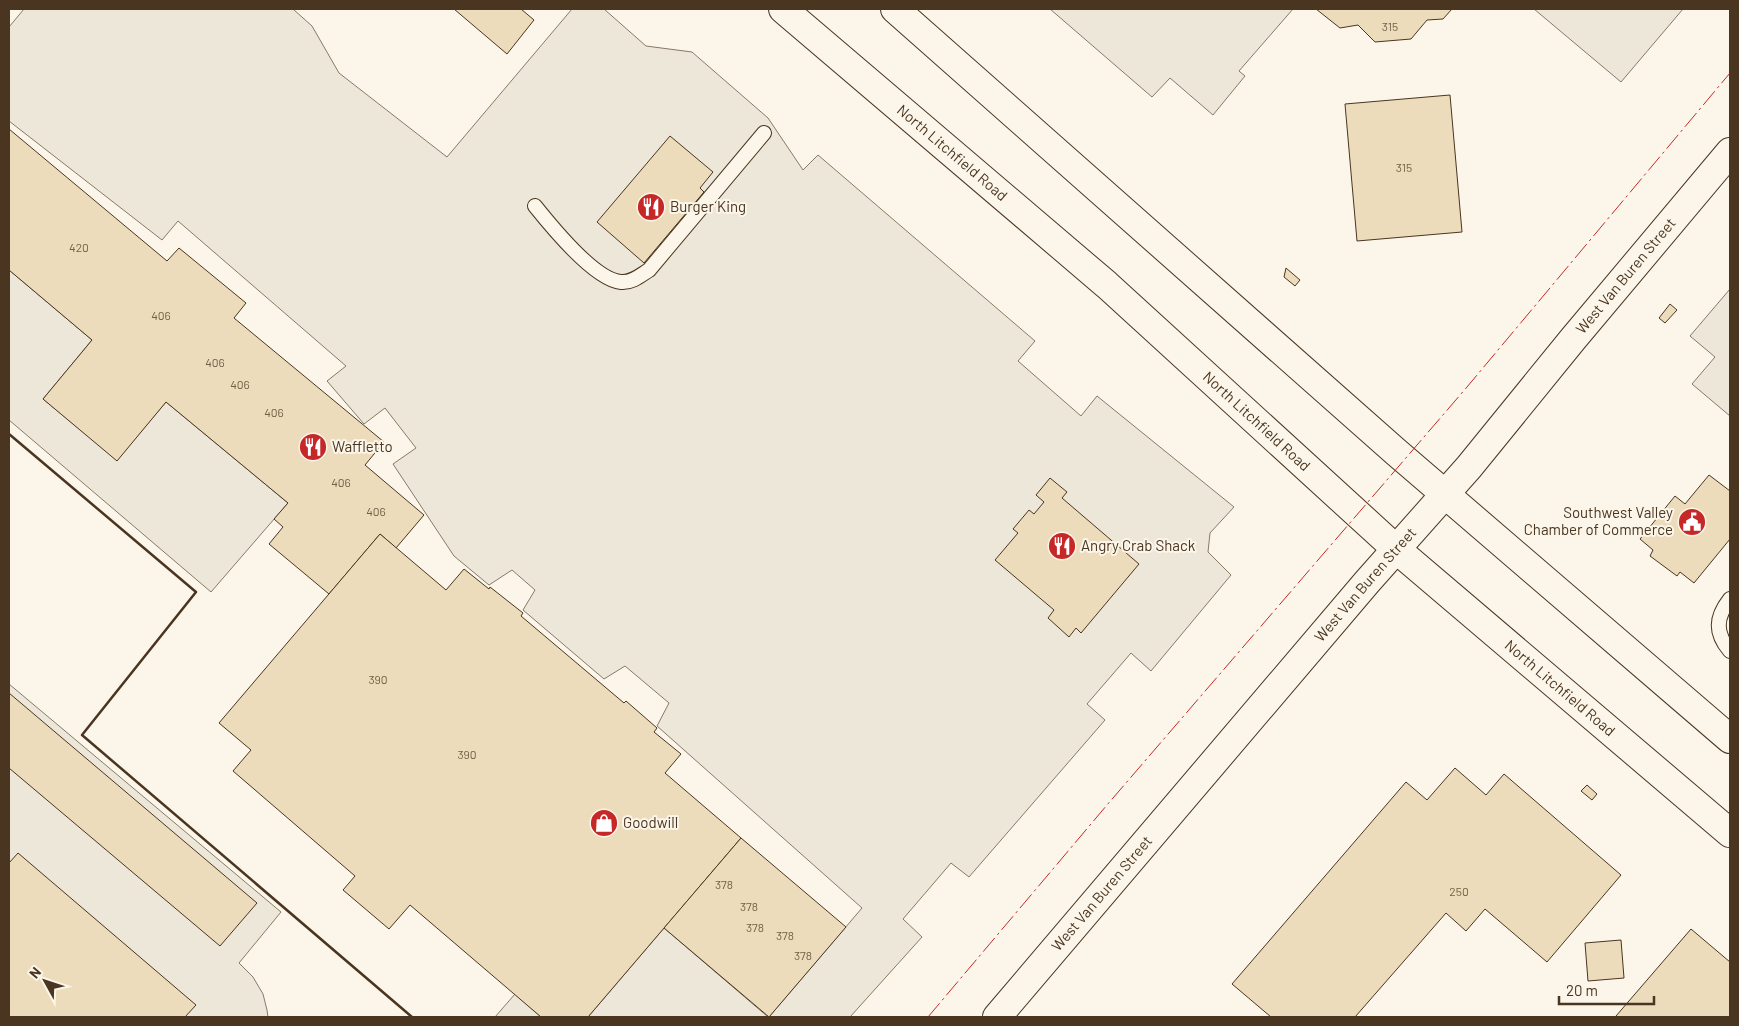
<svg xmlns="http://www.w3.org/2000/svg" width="1739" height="1026" font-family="Barlow,sans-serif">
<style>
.parking{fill:#ede7d9;stroke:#887966}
.building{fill:#ecdcbc;stroke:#4a3520}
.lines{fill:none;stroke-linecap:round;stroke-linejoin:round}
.service-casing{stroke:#4a3520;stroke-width:16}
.secondary-casing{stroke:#4a3520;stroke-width:30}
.primary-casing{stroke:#4a3520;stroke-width:30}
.service{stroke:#fbf6e9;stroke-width:14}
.secondary{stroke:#fbf6e9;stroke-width:28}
.primary{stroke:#fbf6e9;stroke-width:28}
.wall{stroke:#4a3520;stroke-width:2.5}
.power{stroke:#c62828;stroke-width:1;stroke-dasharray:18 4 2.5 4;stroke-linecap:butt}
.labels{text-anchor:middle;stroke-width:4;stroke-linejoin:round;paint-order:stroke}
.number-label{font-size:12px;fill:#725f47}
.street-label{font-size:15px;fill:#4a3520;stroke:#fbf6e9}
.poi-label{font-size:15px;fill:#4a3520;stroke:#fbf6e9;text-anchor:start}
</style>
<rect width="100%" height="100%" fill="#fbf6e9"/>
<!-- parking -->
<g class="parking">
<polygon points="24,9 293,9 312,26 339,73 447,157 572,9 604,9 646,46 692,52 768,118 803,170 818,155 1035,341 1018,361 1081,416 1097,396 1234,507 1210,533 1208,552 1231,575 1151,671 1131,653 1087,704 1105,720 969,877 951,863 903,919 922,937 850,1017 769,1017 862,908 657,726 669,703 625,666 604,679 523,610 535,590 512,570 489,585 454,556 393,464 416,448 385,408 364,424 327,381 346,366 178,221 162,240 9,121 9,27"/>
<polygon points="1050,9 1049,9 1293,9 1239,71 1245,76 1213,115 1170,78 1152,97"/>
<polygon points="1534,9 1683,9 1621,82"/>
<polygon points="9,270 92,340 43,399 117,460 166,402 288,503 211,592 9,420"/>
<polygon points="1730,289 1730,416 1692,384 1715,357 1690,336"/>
<polygon points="9,684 281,912 239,963 253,977 263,994 267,1010 268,1017 9,1017"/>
<polygon points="664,928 768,1017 588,1017"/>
<polygon points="515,994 541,1017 495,1017"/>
</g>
<!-- building -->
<g class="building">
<polygon points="454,9 521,9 534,20 507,54"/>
<polygon points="1316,9 1452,9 1443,19 1427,20 1411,39 1375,42 1358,25 1340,28"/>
<polygon points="1450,95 1462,232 1357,241 1345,104"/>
<polygon points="9,129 167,261 179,248 246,303 234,318 384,442 365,465 424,515 396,548 380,534 329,594 269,544 283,527 274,519 288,503 166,402 117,461 43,399 92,340 9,270"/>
<polygon points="670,136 713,172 700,188 704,192 644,263 597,222"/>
<polygon points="1286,268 1300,280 1295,286 1284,277"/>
<polygon points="1670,304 1677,310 1665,323 1659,318"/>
<polygon points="1709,475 1730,491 1730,539 1694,583 1680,572 1677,576 1650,556 1653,550 1640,539 1675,496 1685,504"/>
<polygon points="1050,478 1067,492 1062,498 1139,564 1081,633 1076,628 1069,637 1048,618 1054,610 995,560 1018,533 1013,529 1029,510 1034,514 1044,502 1036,495"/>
<polygon points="380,534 446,590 464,569 489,589 490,587 523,613 521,616 624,703 626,701 657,728 654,732 681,754 665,773 741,838 588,1017 541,1017 410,905 389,929 343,890 355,876 233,771 251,750 219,723"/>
<polygon points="9,693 257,903 220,946 9,768"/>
<polygon points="1455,768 1486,795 1504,774 1621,875 1547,962 1485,909 1466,931 1446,913 1355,1017 1271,1017 1232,984 1406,782 1427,800"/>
<polygon points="1587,785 1597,794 1592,800 1581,791"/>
<polygon points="741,838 846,927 769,1017 664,928"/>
<polygon points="18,853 196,1005 185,1017 9,1017 9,863"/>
<polygon points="1691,929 1730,962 1730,1017 1617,1017 1616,1016"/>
<polygon points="1621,940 1624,978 1588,981 1585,943"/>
</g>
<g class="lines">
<defs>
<g id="service">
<path d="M535,206c16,20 60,74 86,76 11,1 20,-7 28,-12l115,-137"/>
<path d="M1730,599c-15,19 -15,34 0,52"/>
</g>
<g id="secondary">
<path id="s1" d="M783,9l324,276 289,264 334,284"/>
<polyline points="895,9 1396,452 1730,739"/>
</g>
<g id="primary">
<path id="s2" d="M997,1017l370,-435 102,-115 104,-128 157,-187"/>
</g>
</defs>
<!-- service casing -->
<use href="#service" class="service-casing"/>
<!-- secondary casing -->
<use href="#secondary" class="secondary-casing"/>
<!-- primary casing -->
<use href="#primary" class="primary-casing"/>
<!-- service -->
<use href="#service" class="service"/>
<!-- secondary -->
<use href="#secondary" class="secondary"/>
<!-- primary -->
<use href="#primary" class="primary"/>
<!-- wall -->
<polyline class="wall" points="9,434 196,592 82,735 412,1017"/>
<!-- power -->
<polyline class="power" points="928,1017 1107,805 1467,387 1730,73"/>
</g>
<!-- icons -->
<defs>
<symbol id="restaurant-disc" viewBox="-11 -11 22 22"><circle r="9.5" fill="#c62828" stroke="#fbf6e9"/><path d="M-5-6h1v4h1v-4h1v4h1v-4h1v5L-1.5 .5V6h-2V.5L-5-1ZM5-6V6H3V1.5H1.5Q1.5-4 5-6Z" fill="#fff"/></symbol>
<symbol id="civic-disc" viewBox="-11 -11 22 22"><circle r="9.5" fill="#c62828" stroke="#fbf6e9"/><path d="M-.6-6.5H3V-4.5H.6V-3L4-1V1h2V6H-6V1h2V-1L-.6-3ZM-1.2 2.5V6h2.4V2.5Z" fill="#fff"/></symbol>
<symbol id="shop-disc" viewBox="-11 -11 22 22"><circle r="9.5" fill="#c62828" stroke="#fbf6e9"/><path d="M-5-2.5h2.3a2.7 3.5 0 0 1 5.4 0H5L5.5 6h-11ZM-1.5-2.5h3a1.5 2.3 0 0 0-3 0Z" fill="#fff"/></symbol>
</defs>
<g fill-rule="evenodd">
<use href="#restaurant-disc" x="635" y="191" width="32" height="32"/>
<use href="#restaurant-disc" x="297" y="431" width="32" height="32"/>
<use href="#civic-disc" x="1676" y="506" width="32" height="32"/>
<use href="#restaurant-disc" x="1046" y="530" width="32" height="32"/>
<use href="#shop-disc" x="588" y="807" width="32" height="32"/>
</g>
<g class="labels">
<!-- number labels -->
<g class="number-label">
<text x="1390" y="31">315</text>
<text x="1404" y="172">315</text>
<text x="79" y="252">420</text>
<text x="161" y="320">406</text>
<text x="215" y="367">406</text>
<text x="240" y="389">406</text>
<text x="274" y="417">406</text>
<text x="341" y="487">406</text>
<text x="376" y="516">406</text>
<text x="378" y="684">390</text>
<text x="467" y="759">390</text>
<text x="724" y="889">378</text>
<text x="1459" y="896">250</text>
<text x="749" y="911">378</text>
<text x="755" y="932">378</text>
<text x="785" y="940">378</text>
<text x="803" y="960">378</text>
</g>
<!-- street labels -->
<g class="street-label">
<text dy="5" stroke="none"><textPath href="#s1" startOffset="222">North Litchfield Road</textPath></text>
<text dy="5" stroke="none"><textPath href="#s2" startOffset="972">West Van Buren Street</textPath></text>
<text dy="5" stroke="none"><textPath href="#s1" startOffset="628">North Litchfield Road</textPath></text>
<text dy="5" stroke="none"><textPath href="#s2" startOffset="568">West Van Buren Street</textPath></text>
<text dy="5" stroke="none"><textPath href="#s1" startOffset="1032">North Litchfield Road</textPath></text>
<text dy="5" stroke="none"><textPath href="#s2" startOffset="162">West Van Buren Street</textPath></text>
</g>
<!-- poi labels -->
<g class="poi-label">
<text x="670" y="212">Burger King</text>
<text x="332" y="452">Waffletto</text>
<text x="1673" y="518" text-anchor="end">Southwest Valley<tspan x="1673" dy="17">Chamber of Commerce</tspan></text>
<text x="1081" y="551">Angry Crab Shack</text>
<text x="623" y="828">Goodwill</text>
</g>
</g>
<!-- border -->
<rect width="1739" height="1026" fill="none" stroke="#4a3520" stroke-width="20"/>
<!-- north arrow -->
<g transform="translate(45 981) rotate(310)" stroke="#fbf6e9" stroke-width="4" paint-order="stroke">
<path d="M0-4L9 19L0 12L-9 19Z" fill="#4a3520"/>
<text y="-8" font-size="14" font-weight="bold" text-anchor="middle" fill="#4a3520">N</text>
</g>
<!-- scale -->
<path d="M1559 996v8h95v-8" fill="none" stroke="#4a3520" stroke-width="2.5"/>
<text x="1566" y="996" font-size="15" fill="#4a3520" stroke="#fbf6e9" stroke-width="4" paint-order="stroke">20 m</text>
</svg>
